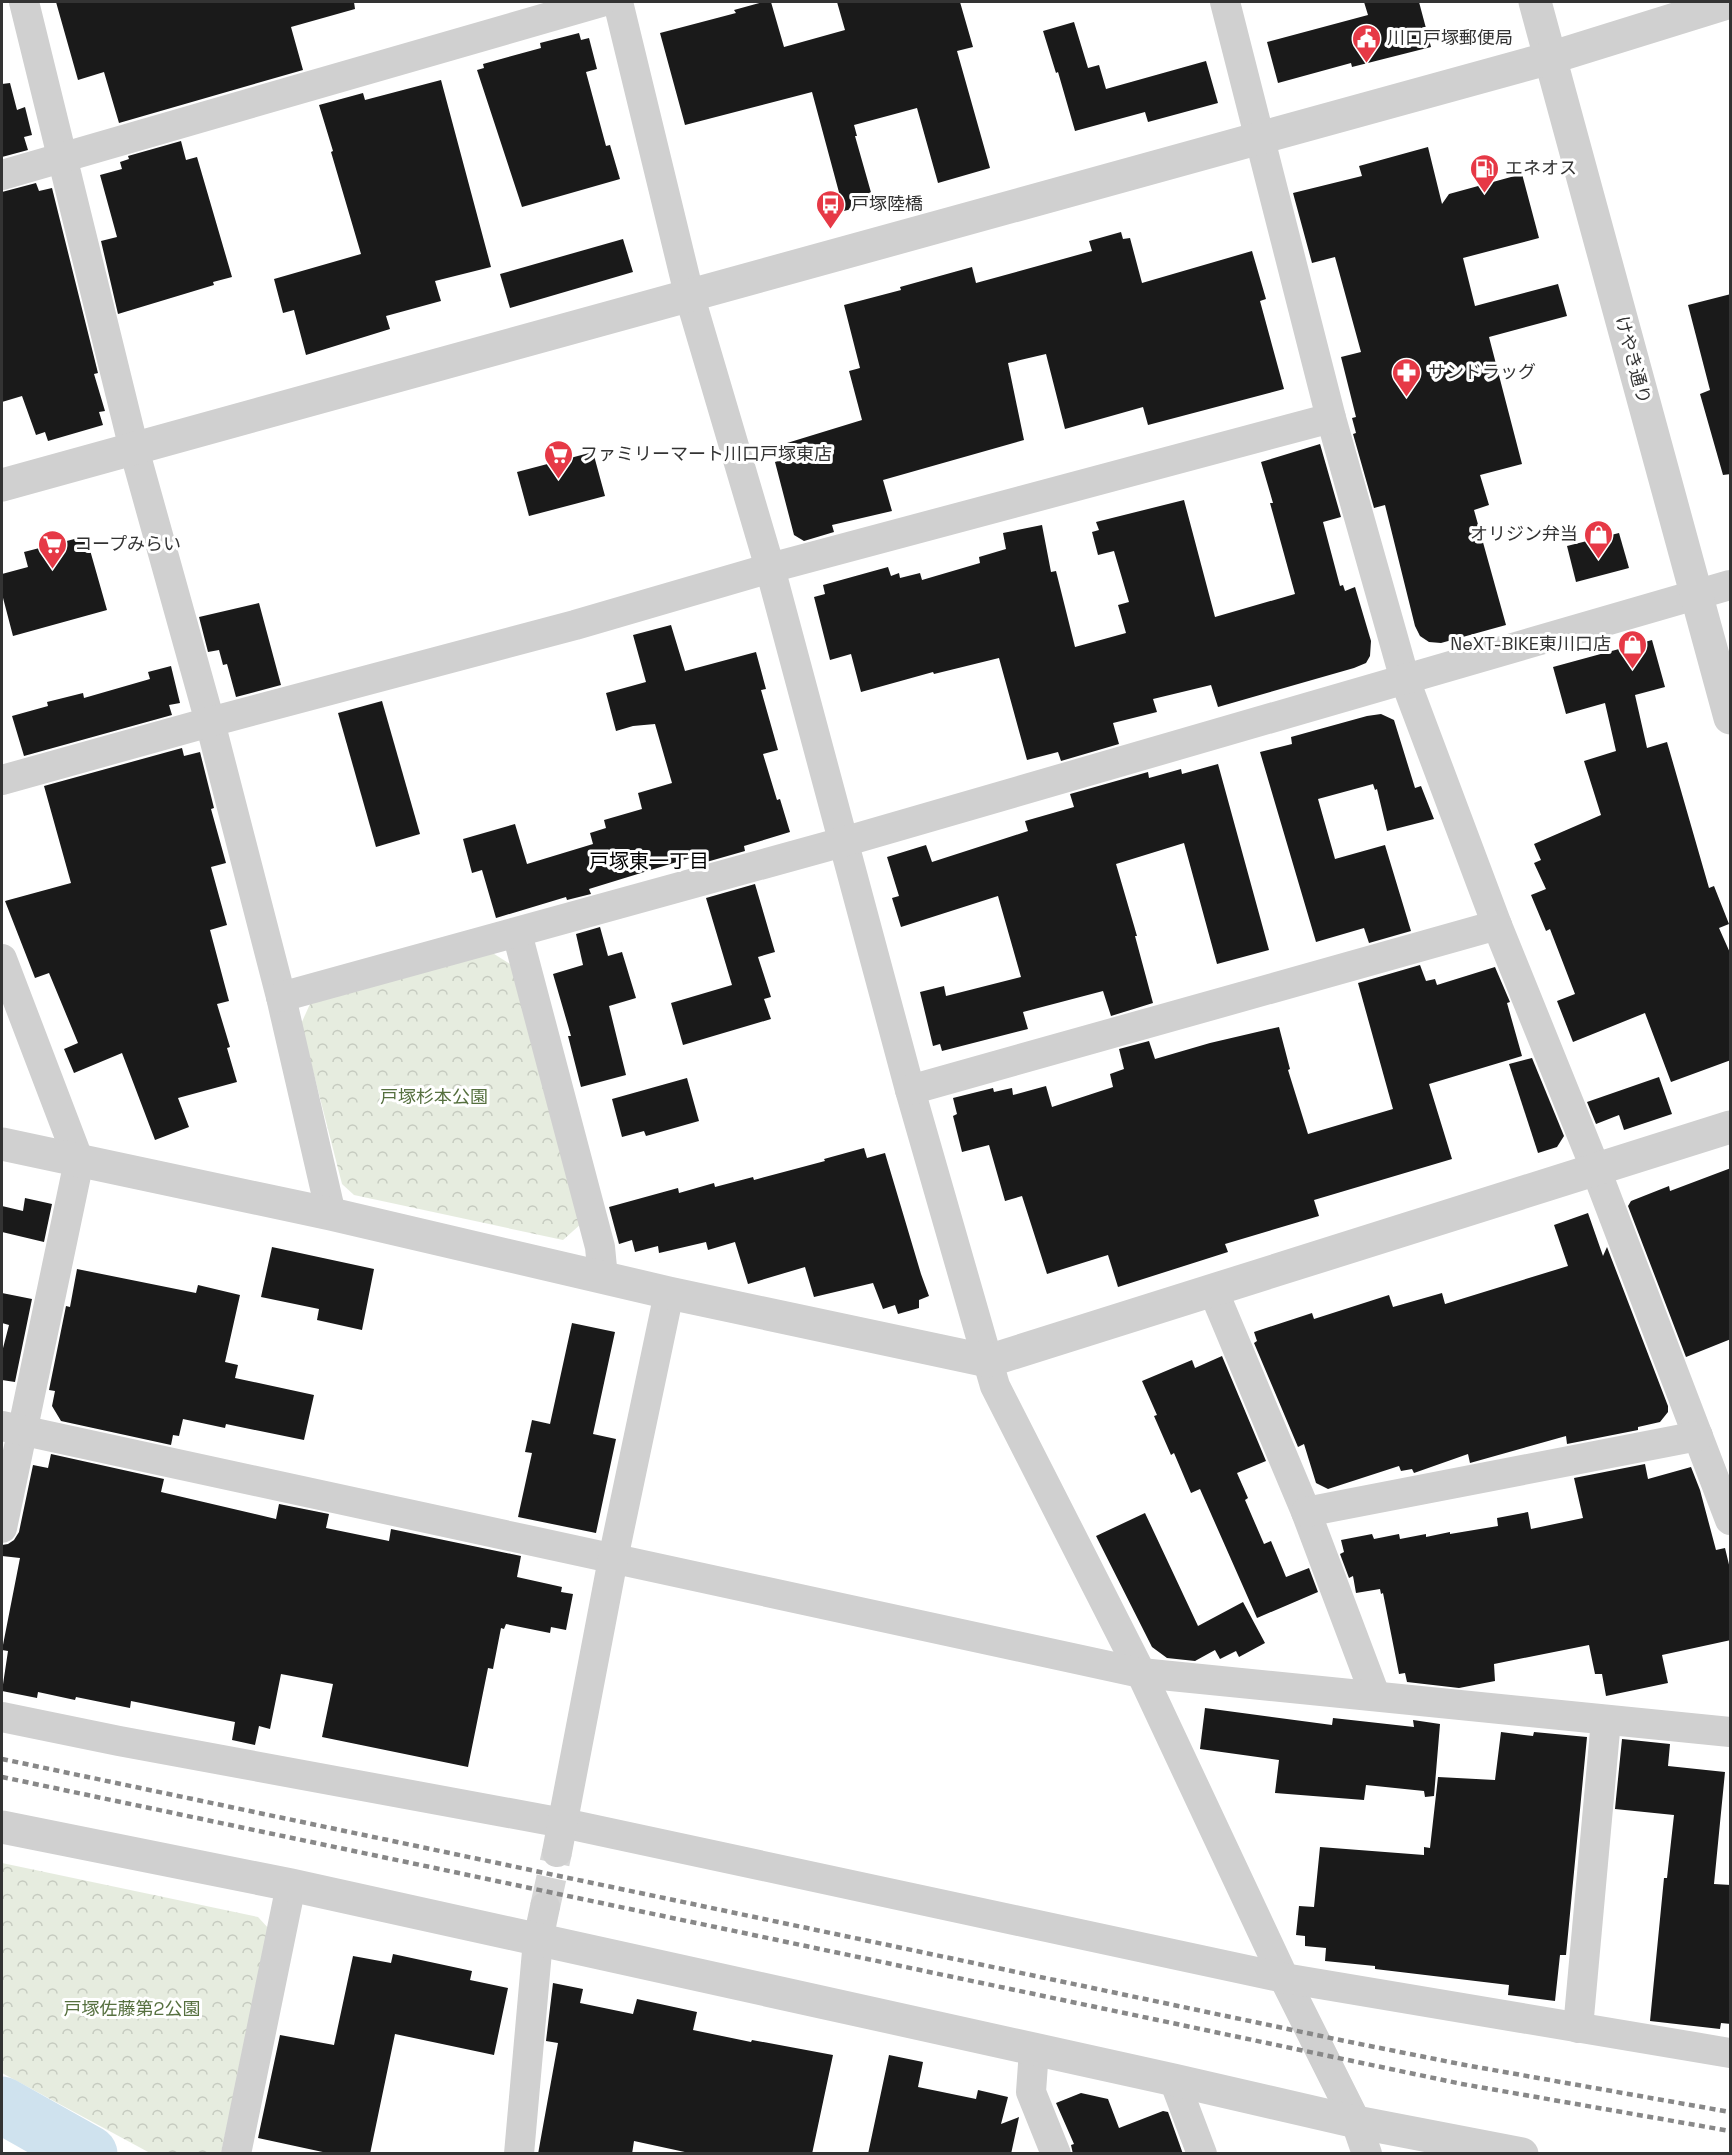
<svg xmlns="http://www.w3.org/2000/svg" width="1732" height="2155" font-family="'Space Grotesk','Noto Sans JP',sans-serif">
<style>
.park{fill:url(#park-crowns)}
.lines{fill:none;stroke-linecap:round;stroke-linejoin:round}
.river{stroke:#cfe2ee;stroke-width:57}
.building{fill:#1a1a1a}
.minor-tunnel{stroke:#d6d6d6;stroke-width:30;stroke-dasharray:30 15;stroke-linecap:butt}
.minor{stroke:#d0d0d0;stroke-width:30}
.tertiary{stroke:#d0d0d0;stroke-width:33}
.rail{stroke:#888;stroke-width:4.5;stroke-dasharray:6 4.5;stroke-linecap:butt}
.labels{text-anchor:middle;stroke-width:6;stroke-linejoin:round;paint-order:stroke}
.poi-label{font-size:18px;fill:#333;stroke:#fff;text-anchor:start}
.street-label{font-size:18px;fill:#333;stroke:#fff}
.park-label{font-size:18px;fill:#56703f;stroke:#fff}
.neighbourhood-label{font-size:20px;fill:#000;stroke:#fff}
</style>
<defs>
<pattern id="park-crowns" width="20" height="18" patternUnits="userSpaceOnUse" patternTransform="scale(1.5)"><rect width="20" height="18" fill="#e6ecdf"/><path d="M2 6a3 3 0 1 1 6 0M12 15a3 3 0 1 1 6 0" fill="none" stroke="#c6cbc0"/></pattern>
</defs>
<rect width="100%" height="100%" fill="#fff"/>
<!-- park -->
<g class="park">
<polygon points="491,952 513,966 582,1223 563,1240 354,1195 342,1184 301,1024 310,1004"/>
<polygon points="2,1863 258,1917 270,1930 221,2153 150,2153 2,2073"/>
</g>
<g class="lines">
<!-- river -->
<polyline class="river" points="2,2105 89,2154"/>
</g>
<!-- building -->
<g class="building">
<polygon points="56,2 354,2 355,9 291,27 303,70 119,123 104,72 78,80"/>
<polygon points="763,2 771,2 784,47 845,30 837,2 960,2 973,47 957,51 990,168 938,183 917,108 854,125 857,136 855,136 874,203 844,211 812,92 685,125 660,33 736,13 734,10"/>
<polygon points="1364,2 1419,2 1431,47 1352,67 1351,63 1278,83 1267,42 1368,15"/>
<polygon points="1074,22 1088,68 1099,65 1106,89 1206,61 1218,103 1148,122 1145,112 1075,131 1058,72 1056,73 1043,31"/>
<polygon points="579,33 581,40 589,38 597,69 586,72 606,146 610,145 620,179 522,207 477,70 484,68 483,64 541,48 540,43"/>
<polygon points="441,80 491,267 435,281 441,301 386,316 390,329 306,355 294,310 283,313 274,279 361,254 331,152 333,151 319,105 363,93 365,100"/>
<polygon points="10,83 17,110 25,107 32,135 24,137 28,150 2,157 2,84"/>
<polygon points="181,141 186,160 197,157 232,277 213,282 214,285 118,314 101,241 117,237 100,175 122,169 120,162 129,159 128,156"/>
<polygon points="1428,147 1442,204 1449,194 1522,174 1539,238 1463,258 1475,306 1558,284 1567,316 1489,337 1522,464 1480,475 1489,505 1474,510 1506,625 1441,643 1429,642 1420,636 1415,626 1385,505 1374,508 1353,434 1356,433 1352,418 1356,417 1341,357 1361,352 1335,257 1312,263 1293,193 1362,176 1359,166"/>
<polygon points="36,183 39,191 52,188 98,373 94,374 105,411 99,412 103,425 48,441 45,432 36,435 22,396 2,402 2,192"/>
<polygon points="1121,232 1123,239 1130,238 1142,283 1252,251 1266,299 1260,301 1284,389 1148,425 1143,407 1065,429 1046,354 1008,363 1024,440 883,480 892,511 832,525 834,532 804,541 794,535 775,462 782,460 781,456 791,452 787,443 862,420 849,371 860,368 844,305 901,290 900,287 972,267 976,283 1092,251 1089,241"/>
<polygon points="623,239 633,272 510,308 500,274"/>
<polygon points="1731,294 1731,474 1723,475 1700,394 1710,390 1688,305"/>
<polygon points="1320,444 1341,517 1323,522 1340,586 1343,585 1345,591 1355,587 1371,641 1370,656 1366,663 1354,668 1218,707 1211,685 1153,699 1157,712 1113,723 1119,744 1061,761 1058,752 1027,760 999,658 934,674 933,672 861,692 851,654 830,660 814,597 825,594 823,585 888,567 891,576 899,573 900,578 920,573 922,580 980,563 979,557 1006,549 1003,533 1042,525 1051,572 1056,571 1075,647 1126,633 1118,605 1129,602 1114,551 1098,555 1092,532 1099,530 1096,522 1184,500 1215,617 1295,594 1270,503 1273,503 1261,462"/>
<polygon points="593,452 605,496 529,516 517,472"/>
<polygon points="1619,533 1629,568 1576,582 1567,546"/>
<polygon points="86,536 107,610 13,636 2,594 2,574 28,567 24,552"/>
<polygon points="259,603 281,685 236,697 227,664 223,665 219,650 208,652 199,617"/>
<polygon points="671,625 685,671 756,652 766,689 761,690 778,750 763,754 777,800 780,799 790,832 744,846 745,851 696,865 693,857 589,889 591,894 567,900 566,897 496,918 482,870 472,873 463,839 515,824 527,864 593,844 590,833 606,828 604,820 642,809 638,793 672,783 655,724 633,726 616,731 606,693 646,682 633,635"/>
<polygon points="1652,640 1665,687 1635,695 1647,748 1667,742 1709,888 1714,886 1729,924 1719,928 1731,955 1731,1060 1671,1082 1645,1013 1573,1042 1557,1001 1575,994 1550,929 1546,931 1531,895 1546,889 1534,863 1541,860 1534,844 1601,815 1584,761 1616,751 1605,703 1566,714 1553,667"/>
<polygon points="171,666 180,703 169,705 172,715 24,756 12,716 48,706 47,702 83,693 84,698 150,679 148,672"/>
<polygon points="382,701 420,834 376,847 338,713"/>
<polygon points="1381,714 1394,720 1415,788 1421,786 1434,819 1387,831 1377,789 1375,790 1373,784 1318,799 1335,859 1385,845 1411,931 1369,943 1364,928 1316,942 1260,752 1292,744 1291,737 1367,716"/>
<polygon points="182,748 184,756 200,752 214,808 211,809 226,863 211,867 227,925 210,930 229,1001 217,1004 230,1047 227,1048 237,1082 178,1098 189,1127 155,1140 122,1053 74,1073 64,1049 78,1043 49,973 35,978 5,901 71,883 44,786"/>
<polygon points="1218,764 1269,950 1217,964 1184,843 1116,864 1137,936 1135,936 1153,1003 1111,1016 1103,991 1023,1012 1028,1029 942,1051 940,1044 933,1046 920,992 944,986 946,996 1021,977 998,896 901,927 892,898 899,896 887,857 926,845 932,862 1028,831 1025,821 1074,807 1070,794 1148,772 1149,778 1181,769 1182,774"/>
<polygon points="755,884 775,952 758,957 771,997 764,999 771,1019 683,1045 671,1003 732,985 706,898"/>
<polygon points="600,927 608,956 622,952 636,998 609,1006 626,1075 581,1087 568,1036 571,1036 553,974 583,965 576,934"/>
<polygon points="1420,965 1426,981 1435,979 1437,985 1495,967 1510,1002 1507,1003 1522,1056 1429,1084 1452,1159 1314,1200 1319,1216 1225,1244 1228,1252 1118,1287 1108,1255 1047,1274 1022,1196 1005,1201 989,1145 962,1152 953,1116 957,1114 953,1098 993,1088 994,1092 1012,1088 1013,1095 1046,1086 1052,1107 1113,1087 1110,1074 1124,1069 1119,1049 1149,1041 1155,1059 1210,1043 1279,1027 1290,1069 1288,1070 1308,1134 1393,1109 1358,983"/>
<polygon points="1532,1058 1564,1136 1557,1147 1538,1153 1509,1064"/>
<polygon points="1659,1077 1672,1114 1624,1130 1619,1115 1596,1124 1587,1102"/>
<polygon points="687,1078 699,1121 646,1136 644,1131 622,1137 612,1099"/>
<polygon points="864,1148 867,1158 885,1153 921,1274 929,1296 919,1300 919,1308 898,1314 895,1305 883,1309 873,1283 814,1297 805,1267 748,1284 735,1242 708,1250 706,1242 659,1253 658,1246 635,1252 632,1240 619,1244 609,1207 678,1188 679,1193 714,1183 715,1187 753,1177 754,1180 825,1161 824,1159"/>
<polygon points="1731,1168 1731,1339 1686,1357 1628,1206 1631,1201 1669,1186 1670,1191"/>
<polygon points="25,1198 52,1204 44,1242 2,1232 2,1206 23,1211"/>
<polygon points="1588,1213 1603,1256 1607,1247 1668,1406 1668,1412 1660,1422 1638,1427 1638,1430 1567,1444 1566,1436 1470,1463 1468,1454 1414,1473 1412,1469 1401,1471 1399,1466 1328,1489 1316,1483 1304,1444 1298,1447 1254,1343 1257,1341 1254,1332 1312,1313 1314,1319 1389,1295 1393,1307 1442,1293 1445,1304 1568,1266 1554,1225"/>
<polygon points="272,1247 374,1269 362,1330 317,1320 319,1309 261,1297"/>
<polygon points="77,1269 196,1293 198,1285 240,1295 225,1362 238,1365 235,1378 314,1395 304,1440 226,1424 225,1428 183,1419 179,1436 173,1435 171,1445 61,1421 52,1406 55,1391 49,1390 66,1306 70,1307"/>
<polygon points="2,1293 32,1299 15,1382 2,1380 2,1352 9,1325 2,1323"/>
<polygon points="572,1323 615,1332 593,1434 616,1439 596,1533 518,1517 532,1453 525,1452 532,1420 550,1424"/>
<polygon points="1222,1356 1266,1461 1237,1473 1248,1498 1245,1500 1264,1544 1271,1541 1286,1577 1309,1568 1318,1592 1257,1618 1200,1489 1191,1493 1174,1453 1171,1455 1154,1416 1157,1415 1142,1381 1192,1360 1195,1368"/>
<polygon points="51,1454 164,1479 161,1492 276,1519 279,1504 329,1514 326,1528 389,1541 391,1529 521,1556 517,1577 562,1587 561,1592 573,1594 566,1630 551,1627 550,1633 506,1624 504,1629 501,1628 493,1669 488,1668 468,1767 322,1737 333,1684 281,1674 270,1729 259,1726 255,1745 232,1740 235,1722 131,1701 130,1708 76,1697 75,1700 38,1692 37,1698 2,1691 8,1651 2,1650 20,1558 2,1556 2,1545 8,1544 14,1540 19,1532 33,1465 48,1468"/>
<polygon points="1645,1464 1648,1479 1691,1467 1700,1490 1716,1550 1725,1548 1731,1573 1731,1640 1662,1655 1668,1683 1606,1696 1602,1674 1595,1674 1589,1645 1494,1664 1495,1681 1459,1688 1407,1682 1405,1673 1399,1674 1383,1593 1381,1594 1380,1589 1356,1593 1353,1576 1349,1578 1340,1554 1344,1552 1341,1540 1372,1534 1374,1539 1399,1534 1400,1539 1426,1534 1426,1537 1450,1532 1450,1534 1498,1526 1497,1518 1528,1512 1531,1529 1583,1518 1574,1478"/>
<polygon points="1145,1513 1198,1626 1243,1602 1265,1643 1239,1657 1236,1651 1220,1659 1215,1650 1195,1661 1167,1658 1152,1647 1096,1536"/>
<polygon points="1205,1708 1332,1725 1333,1718 1414,1727 1413,1720 1440,1724 1434,1796 1425,1797 1424,1791 1366,1785 1364,1800 1275,1793 1279,1760 1200,1749"/>
<polygon points="1501,1732 1533,1736 1534,1732 1587,1737 1566,1955 1560,1955 1555,2001 1508,1995 1509,1985 1375,1969 1375,1966 1325,1961 1326,1948 1305,1946 1305,1936 1296,1935 1299,1906 1314,1907 1320,1847 1424,1855 1424,1847 1430,1848 1438,1777 1495,1780"/>
<polygon points="1622,1739 1670,1744 1668,1766 1725,1772 1714,1884 1731,1885 1731,2024 1721,2023 1720,2029 1650,2021 1664,1878 1667,1878 1674,1815 1615,1809"/>
<polygon points="393,1954 472,1971 470,1980 508,1988 494,2055 395,2034 370,2154 332,2154 258,2138 280,2035 334,2045 353,1956 391,1963"/>
<polygon points="553,1983 583,1989 580,2003 633,2014 637,1999 697,2012 693,2030 751,2042 752,2040 833,2055 812,2154 694,2154 634,2141 632,2154 538,2154 558,2043 546,2041"/>
<polygon points="889,2055 923,2062 918,2087 976,2099 978,2090 1008,2097 1001,2124 1019,2117 1011,2154 868,2154"/>
<polygon points="1081,2093 1108,2099 1119,2128 1163,2111 1168,2112 1183,2154 1073,2154 1071,2145 1074,2144 1056,2103"/>
</g>
<g class="lines">
<!-- minor-tunnel -->
<polyline class="minor-tunnel" points="545,1907 557,1852"/>
<!-- minor -->
<g class="minor">
<polyline points="24,2 134,449 210,722 281,997 331,1214"/>
<polyline points="618,2 689,294 770,568 910,1090 995,1386 1141,1673 1284,1978 1356,2122 1367,2154"/>
<polyline points="1225,2 1331,418 1405,680 1497,925 1596,1170 1730,1520"/>
<polyline points="2,175 601,2"/>
<polyline points="2,780 210,722 575,625 770,568 1331,418"/>
<polyline points="517,933 600,1247 603,1278"/>
<polyline points="2,959 79,1161 2,1528"/>
<polyline points="281,997 843,842 1730,585"/>
<polyline points="910,1090 1497,925"/>
<polyline points="1213,1290 1306,1512 1375,1695"/>
<polyline points="2,1426 1141,1673 1730,1732"/>
<polyline points="1306,1512 1698,1436"/>
<polyline points="2,1717 119,1741 563,1823 1284,1978 1730,2053"/>
<polyline points="557,1852 613,1559 669,1293"/>
<polyline points="1578,2028 1606,1720"/>
<polyline points="1034,2050 1031,2092 1056,2154"/>
<polyline points="1174,2080 1202,2154"/>
<polyline points="236,2154 291,1885"/>
<polyline points="519,2154 538,1940 545,1907"/>
</g>
<!-- tertiary -->
<g class="tertiary">
<polyline points="1535,2 1730,718"/>
<polyline points="2,485 1550,58 1730,2"/>
<polyline points="2,1144 331,1214 669,1293 988,1361 1730,1127"/>
<polyline points="2,1827 291,1885 1174,2080 1356,2122 1522,2154"/>
</g>
<!-- rail -->
<g class="rail">
<polyline points="2,1759 1345,2041 1465,2065 1730,2112"/>
<polyline points="2,1777 1462,2084 1730,2131"/>
</g>
</g>
<!-- icons -->
<defs>
<symbol id="civic-pin" viewBox="-11 -11 22 30"><path d="M0 17L-7.5 6A9.5 9.5 0 1 1 7.5 6Z" fill="#e63946" stroke="#fff"/><path d="M-.6-6.5H3V-4.5H.6V-3L4-1V1h2V6H-6V1h2V-1L-.6-3ZM-1.2 2.5V6h2.4V2.5Z" fill="#fff"/></symbol>
<symbol id="fuel-pin" viewBox="-11 -11 22 30"><path d="M0 17L-7.5 6A9.5 9.5 0 1 1 7.5 6Z" fill="#e63946" stroke="#fff"/><path d="M-5.5-6h7V0h2V4h1.3V-2.5L3-4.5l.8-.8L6-3V5H2.5V1h-1V6h-7ZM-4.2-4.7v3.2H.2V-4.7Z" fill="#fff"/></symbol>
<symbol id="bus-pin" viewBox="-11 -11 22 30"><path d="M0 17L-7.5 6A9.5 9.5 0 1 1 7.5 6Z" fill="#e63946" stroke="#fff"/><path d="M-5-6H5V4H4V6H2V4H-2V6H-4V4H-5ZM-3.5-4V0h7V-4ZM-3.5 1.2v1.5H-2V1.2ZM2 1.2v1.5H3.5V1.2Z" fill="#fff"/></symbol>
<symbol id="pharmacy-pin" viewBox="-11 -11 22 30"><path d="M0 17L-7.5 6A9.5 9.5 0 1 1 7.5 6Z" fill="#e63946" stroke="#fff"/><path d="M-2-6h4v4h4v4h-4v4h-4v-4h-4v-4h4Z" fill="#fff"/></symbol>
<symbol id="supermarket-pin" viewBox="-11 -11 22 30"><path d="M0 17L-7.5 6A9.5 9.5 0 1 1 7.5 6Z" fill="#e63946" stroke="#fff"/><path d="M-6-5.5h2.5l.6 2H6L4.5 2H-2.5L-4.4-4H-6ZM-1.5 3.2a1.3 1.3 0 1 0 .1 0ZM3 3.2a1.3 1.3 0 1 0 .1 0Z" fill="#fff"/></symbol>
<symbol id="shop-pin" viewBox="-11 -11 22 30"><path d="M0 17L-7.5 6A9.5 9.5 0 1 1 7.5 6Z" fill="#e63946" stroke="#fff"/><path d="M-5-2.5h2.3a2.7 3.5 0 0 1 5.4 0H5L5.5 6h-11ZM-1.5-2.5h3a1.5 2.3 0 0 0-3 0Z" fill="#fff"/></symbol>
</defs>
<g fill-rule="evenodd">
<use href="#civic-pin" x="1350" y="22" width="33" height="45"/>
<use href="#fuel-pin" x="1468" y="152" width="33" height="45"/>
<use href="#bus-pin" x="814" y="188" width="33" height="45"/>
<use href="#pharmacy-pin" x="1390" y="356" width="33" height="45"/>
<use href="#supermarket-pin" x="542" y="438" width="33" height="45"/>
<use href="#shop-pin" x="1582" y="518" width="33" height="45"/>
<use href="#supermarket-pin" x="36" y="528" width="33" height="45"/>
<use href="#shop-pin" x="1616" y="628" width="33" height="45"/>
</g>
<g class="labels">
<!-- poi labels -->
<g class="poi-label">
<text x="1387" y="44">川口戸塚郵便局</text>
<text x="1505" y="174">エネオス</text>
<text x="851" y="210">戸塚陸橋</text>
<text x="1428" y="378">サンドラッグ</text>
<text x="580" y="460">ファミリーマート川口戸塚東店</text>
<text x="1578" y="540" text-anchor="end">オリジン弁当</text>
<text x="74" y="550">コープみらい</text>
<text x="1611" y="650" text-anchor="end">NeXT-BIKE東川口店</text>
</g>
<!-- street labels -->
<g class="street-label">
<text transform="translate(1633 360) rotate(75)" y="6">けやき通り</text>
</g>
<!-- park labels -->
<g class="park-label">
<text x="434" y="1103">戸塚杉本公園</text>
<text x="132" y="2015">戸塚佐藤第2公園</text>
</g>
<!-- neighbourhood labels -->
<g class="neighbourhood-label">
<text x="649" y="868">戸塚東一丁目</text>
</g>
</g>
<!-- border -->
<rect width="1732" height="2155" fill="none" stroke="#333333" stroke-width="6"/>
</svg>
